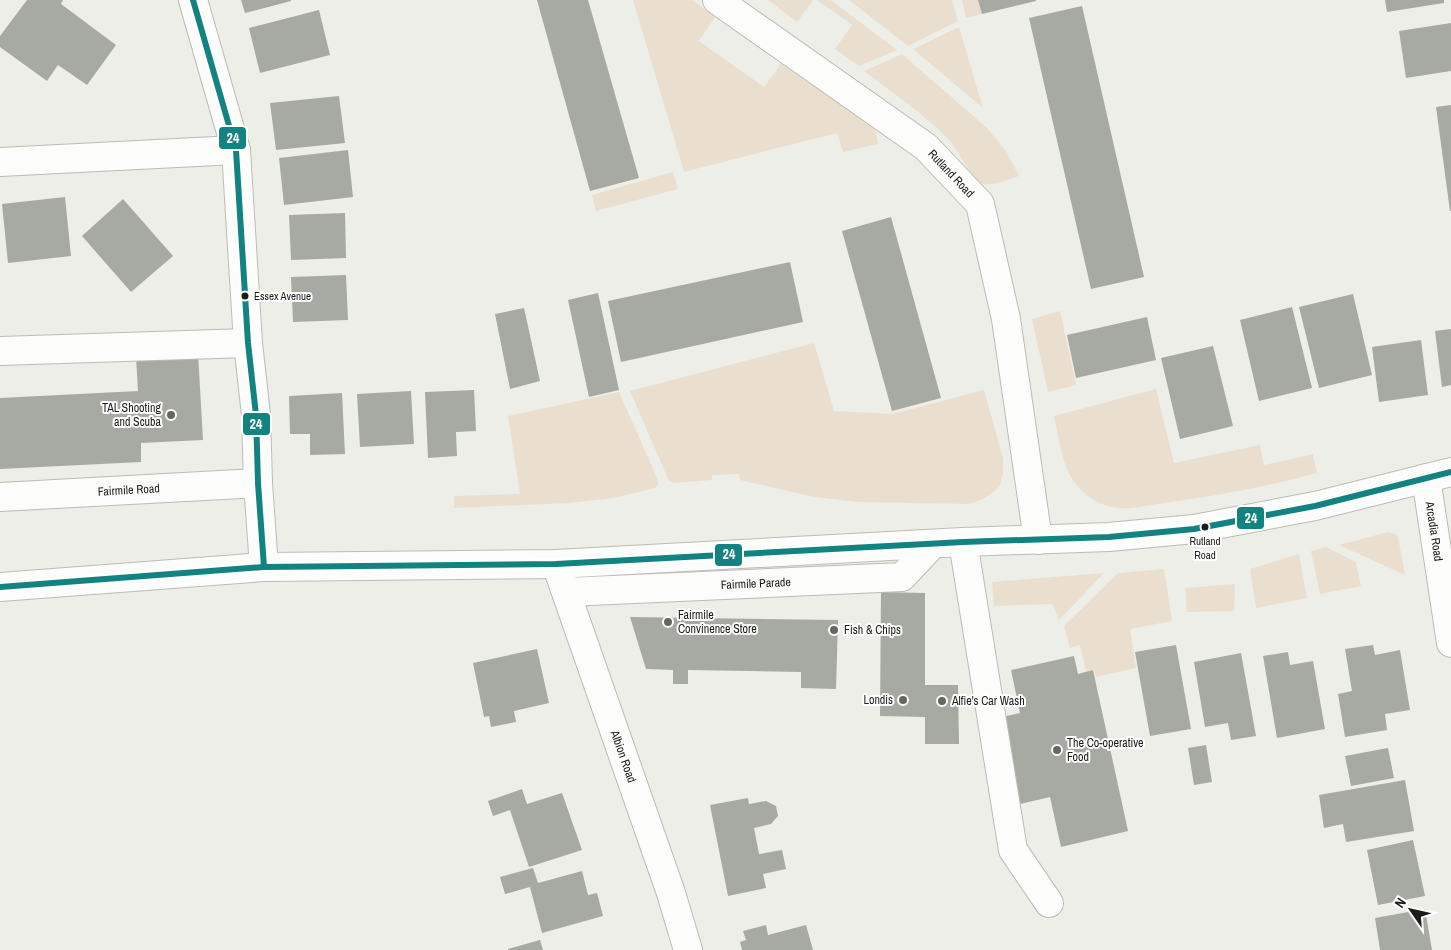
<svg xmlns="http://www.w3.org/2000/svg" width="1451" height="950" font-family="'Archivo Narrow',sans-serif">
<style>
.grass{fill:#eadfcf}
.building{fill:#a7aaa2}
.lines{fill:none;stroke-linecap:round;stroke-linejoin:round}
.minor-casing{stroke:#bcbcb7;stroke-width:30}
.major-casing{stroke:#bcbcb7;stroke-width:30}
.minor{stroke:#fcfcfb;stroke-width:28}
.major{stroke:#fcfcfb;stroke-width:28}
.bus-1-casing{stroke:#fff;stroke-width:10}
.bus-1{stroke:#128380;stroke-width:6}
.bus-dot{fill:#1c1d18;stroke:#fff;stroke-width:2}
.poi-dot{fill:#656660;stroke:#fff;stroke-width:2}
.labels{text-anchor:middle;stroke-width:4;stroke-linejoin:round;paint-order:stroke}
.bus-label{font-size:11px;fill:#1c1d18;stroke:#fff;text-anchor:start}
.street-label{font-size:12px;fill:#1c1d18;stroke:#fff}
.poi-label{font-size:12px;fill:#1c1d18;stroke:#fff;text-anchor:start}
.line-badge{stroke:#fff;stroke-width:2}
.badge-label{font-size:14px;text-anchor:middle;font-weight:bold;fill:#fff}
</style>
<rect width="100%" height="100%" fill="#edeee7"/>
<!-- grass -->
<g class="grass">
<polygon points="633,0 692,0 715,17 699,41 764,87 781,64 873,127 876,132 878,144 843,152 837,133 684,172"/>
<polygon points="768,0 813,0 797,22"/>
<polygon points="817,0 831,0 897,50 859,66 835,49 852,25"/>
<polygon points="849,0 952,0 958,21 908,46"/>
<polygon points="962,0 978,0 982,14 966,18"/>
<polygon points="959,27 983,108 913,49"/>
<path d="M902,54l85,74 19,23 13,25c-12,4 -28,12 -41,6 -5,-3 -21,-33 -28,-41 -24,-26 -58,-48 -86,-70z"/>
<polygon points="673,172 678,189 596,211 592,195"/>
<polygon points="1060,311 1076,385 1048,392 1032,319"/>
<polygon points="814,343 834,411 893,414 984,390 1003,458 1003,474 1000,485 995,491 981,500 969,504 858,502 815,497 740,480 739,474 712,475 712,480 673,483 669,481 630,391"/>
<path d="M1156,389l18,74 86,-18 4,20 49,-11 4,19c-50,14 -101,23 -153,30 -17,2 -36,8 -53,4 -14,-3 -29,-14 -37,-25 -13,-19 -15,-45 -20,-66z"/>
<polygon points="619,392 658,480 658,484 655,488 613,498 570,503 454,508 454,496 520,494 508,416"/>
<polygon points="1388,532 1395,534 1398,537 1405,575 1339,545"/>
<polygon points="1326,547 1356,562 1361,586 1320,594 1311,551"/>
<polygon points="1299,554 1307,598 1256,608 1250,569"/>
<polygon points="1164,569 1172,621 1130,629 1136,668 1096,677 1094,669 1086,671 1080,645 1070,648 1064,626 1118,573"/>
<polygon points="1104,573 1059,620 1052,604 994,606 992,582"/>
<polygon points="1235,584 1234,611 1187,612 1185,588"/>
</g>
<!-- building -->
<g class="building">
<polygon points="27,0 63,0 61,4 116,45 87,85 58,65 47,81 0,47 0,36"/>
<polygon points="241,0 291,0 291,1 245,13"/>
<polygon points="537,0 588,0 639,178 590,191"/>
<polygon points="978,0 1036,0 1036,1 982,14"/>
<polygon points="1385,0 1444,0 1444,3 1387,12"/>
<polygon points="1082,6 1144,277 1091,289 1029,18"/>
<polygon points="319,10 330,55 260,73 249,28"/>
<polygon points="1451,23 1451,71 1406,78 1399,31"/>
<polygon points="339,96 345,143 276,150 270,103"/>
<polygon points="1451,105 1451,211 1450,211 1436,107"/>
<polygon points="348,150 353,197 284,205 279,158"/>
<polygon points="65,197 71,256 8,263 2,204"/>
<polygon points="123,199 173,256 131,292 82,236"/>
<polygon points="345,213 346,258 291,260 289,215"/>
<polygon points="891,217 941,398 892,411 842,231"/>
<polygon points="790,262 803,322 621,362 608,301"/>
<polygon points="346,275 348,320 293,322 291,277"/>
<polygon points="598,293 619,390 589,397 568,300"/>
<polygon points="1353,294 1372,375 1319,388 1299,307"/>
<polygon points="1292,307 1312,388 1259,401 1240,320"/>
<polygon points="524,308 540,381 510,389 495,314"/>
<polygon points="1147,317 1156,360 1076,378 1067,335"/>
<polygon points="1451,329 1451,385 1442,387 1435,331"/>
<polygon points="1421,340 1428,395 1379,402 1372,347"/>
<polygon points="1213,346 1233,426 1180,439 1161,358"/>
<polygon points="198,353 203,440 141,443 141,462 0,469 0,398 138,391 136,357"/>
<polygon points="474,390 476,431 456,432 457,456 428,458 425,392"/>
<polygon points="411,391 414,444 360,447 357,394"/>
<polygon points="342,393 345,454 310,455 310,434 290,434 289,396"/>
<polygon points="881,592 925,593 925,685 958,685 959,744 925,744 925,717 880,716"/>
<polygon points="630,617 838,620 836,689 801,688 801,672 688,670 688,684 673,684 673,670 646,669"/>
<polygon points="1176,645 1191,729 1150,736 1135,652"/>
<polygon points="1373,645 1375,655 1400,650 1410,710 1385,714 1387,730 1345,737 1338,694 1352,691 1345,649"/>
<polygon points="537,649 549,703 514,711 516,722 491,727 489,716 484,717 473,663"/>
<polygon points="1288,652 1290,665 1313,661 1325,729 1277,738 1263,656"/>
<polygon points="1241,653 1256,736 1231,740 1228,723 1205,727 1194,662"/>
<polygon points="1074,656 1078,674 1093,670 1128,831 1061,847 1050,797 1016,805 997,718 1020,713 1011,670"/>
<polygon points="1206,745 1212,782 1194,785 1188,748"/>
<polygon points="1388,748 1394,778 1351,786 1345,756"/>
<polygon points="1405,780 1414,831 1346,842 1343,824 1324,828 1319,795"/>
<polygon points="522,789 527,804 562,793 582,850 529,867 510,810 493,816 488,801"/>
<polygon points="748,798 749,804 766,801 776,806 778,816 771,824 754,828 759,854 782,850 786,869 763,874 766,888 728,896 710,805"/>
<polygon points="1413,840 1425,896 1378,905 1367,850"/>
<polygon points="533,868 538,883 582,871 588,895 597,893 603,916 542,933 530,887 505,894 500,877"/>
<polygon points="1425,909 1432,950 1380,950 1375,918"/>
<polygon points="766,925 768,935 806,925 813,950 742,950 740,942 746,940 743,931"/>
<polygon points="540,940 543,950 508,950 508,949"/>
</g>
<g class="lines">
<defs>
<g id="minor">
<polyline points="193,0 236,150 248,343 256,415 258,483 264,567"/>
<path id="s1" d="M717,0l209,147 54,57 26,115 32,221"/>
<polyline points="0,162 236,150"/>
<polyline points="0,351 248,343"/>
<path id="s2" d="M1426,478l25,165"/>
<path id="s3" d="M0,497l258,-14"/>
<polyline points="963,542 1013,850 1049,903"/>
<path id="s4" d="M556,564l115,329 17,57"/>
<path id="s5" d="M567,592l335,-15 30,-32"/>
</g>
<polyline id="major" points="0,587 264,567 556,564 963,542 1109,537 1194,529 1315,506 1451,472"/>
</defs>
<!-- minor casing -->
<use href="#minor" class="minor-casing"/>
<!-- major casing -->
<use href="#major" class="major-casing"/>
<!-- minor -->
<use href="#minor" class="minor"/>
<!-- major -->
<use href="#major" class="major"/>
<defs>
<g id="bus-1">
<polyline points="193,0 236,150 248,343 256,415 258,483 264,567"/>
<polyline points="0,587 264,567 556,564 963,542 1109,537 1194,529 1315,506 1451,472"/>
</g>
</defs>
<!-- bus-1 casing -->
<use href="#bus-1" class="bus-1-casing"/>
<!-- bus-1 -->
<use href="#bus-1" class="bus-1"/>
</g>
<!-- markers -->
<g class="bus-dot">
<circle cx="245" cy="296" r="4.5"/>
<circle cx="1205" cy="527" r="4.5"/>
</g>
<g class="poi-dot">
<circle cx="171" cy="415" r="5"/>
<circle cx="668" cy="622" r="5"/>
<circle cx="834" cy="630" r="5"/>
<circle cx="903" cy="700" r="5"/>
<circle cx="942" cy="701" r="5"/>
<circle cx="1057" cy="750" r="5"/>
</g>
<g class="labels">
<!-- bus labels -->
<g class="bus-label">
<text x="254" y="300">Essex Avenue</text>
<text x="1205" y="545" text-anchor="middle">Rutland<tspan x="1205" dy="14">Road</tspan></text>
</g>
<!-- street labels -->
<g class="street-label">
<text dy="4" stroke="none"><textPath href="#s1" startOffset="292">Rutland Road</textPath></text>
<text dy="4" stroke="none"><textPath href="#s3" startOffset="129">Fairmile Road</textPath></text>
<text dy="4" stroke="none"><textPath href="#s2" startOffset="54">Arcadia Road</textPath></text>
<text dy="4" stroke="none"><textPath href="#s5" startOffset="189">Fairmile Parade</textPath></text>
<text dy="4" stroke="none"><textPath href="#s4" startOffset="204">Albion Road</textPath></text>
</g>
<!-- poi labels -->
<g class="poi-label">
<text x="161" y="412" text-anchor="end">TAL Shooting<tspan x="161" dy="14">and Scuba</tspan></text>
<text x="678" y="619">Fairmile<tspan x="678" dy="14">Convinence Store</tspan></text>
<text x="844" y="634">Fish &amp; Chips</text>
<text x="893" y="704" text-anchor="end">Londis</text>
<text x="952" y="705">Alfie's Car Wash</text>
<text x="1067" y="747">The Co-operative<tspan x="1067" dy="14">Food</tspan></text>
</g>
</g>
<g class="line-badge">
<rect x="218" y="126" width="29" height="24" rx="5" fill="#128380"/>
<rect x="242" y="412" width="29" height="24" rx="5" fill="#128380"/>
<rect x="1236" y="506" width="29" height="24" rx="5" fill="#128380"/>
<rect x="714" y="543" width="29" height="24" rx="5" fill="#128380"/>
</g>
<g class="badge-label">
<text x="233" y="143">24</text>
<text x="256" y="429">24</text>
<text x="1251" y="523">24</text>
<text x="729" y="559">24</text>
</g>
<!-- north arrow -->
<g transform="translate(1411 910) rotate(304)" stroke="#ffffff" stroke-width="4" paint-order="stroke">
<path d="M0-4L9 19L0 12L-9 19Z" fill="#1c1d18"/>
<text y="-8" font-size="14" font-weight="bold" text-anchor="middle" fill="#1c1d18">N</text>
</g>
</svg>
